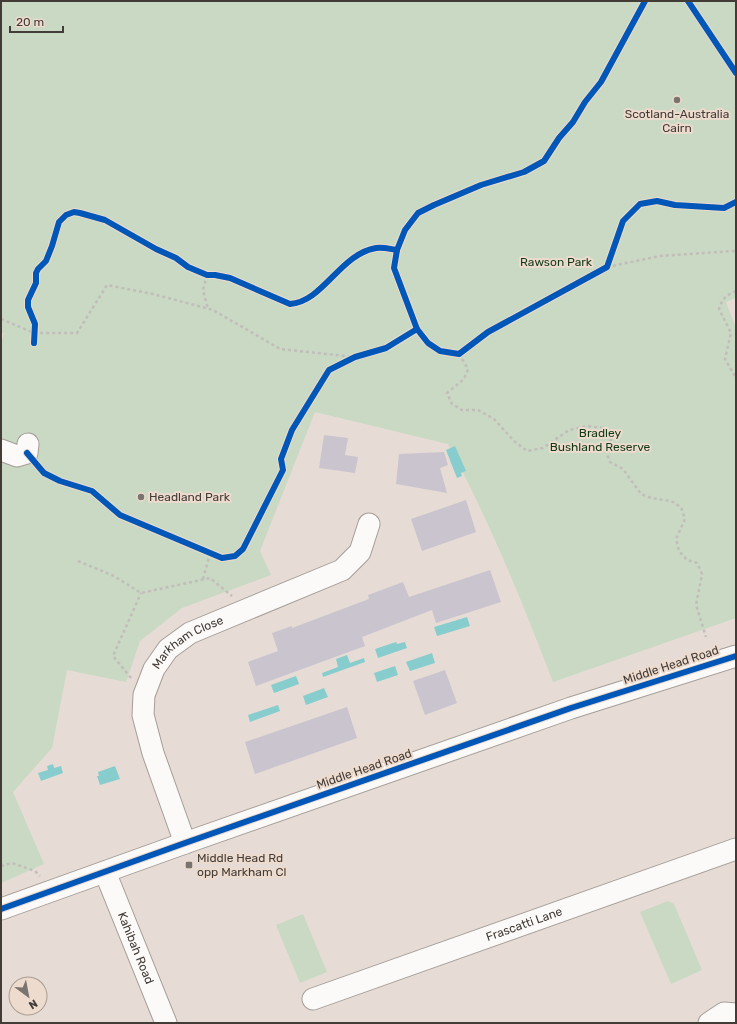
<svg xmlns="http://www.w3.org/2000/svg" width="737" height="1024" font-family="Rubik,sans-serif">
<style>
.green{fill:#c9d9c3}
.water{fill:#88cdcd}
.building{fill:#cac4ce}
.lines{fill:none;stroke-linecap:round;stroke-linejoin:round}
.minor-casing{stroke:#a59d98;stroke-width:23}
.path{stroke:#c1beba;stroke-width:2.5;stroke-dasharray:3 3;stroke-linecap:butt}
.minor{stroke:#fbfaf9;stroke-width:21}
.cycleway-casing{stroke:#eddbce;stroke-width:8}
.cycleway{stroke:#0057b8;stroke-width:6}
.poi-dot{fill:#7b736e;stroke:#eddbce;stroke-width:1.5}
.labels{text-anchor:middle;stroke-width:4;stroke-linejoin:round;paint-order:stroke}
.poi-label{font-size:12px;fill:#423b36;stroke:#eddbce;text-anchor:start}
.park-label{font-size:12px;fill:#113a17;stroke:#eddbce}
.street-label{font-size:12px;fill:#423b36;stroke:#eddbce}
</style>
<rect width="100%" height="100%" fill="#e6dcd5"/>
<!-- green -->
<g class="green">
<path d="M1,1h735v297l-10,4 10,26v290l-183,64c-31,-81 -64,-162 -105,-238l-133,-32 -55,139 11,24 -89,33 -42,33 -14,41 -59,-12 -15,78 -39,44 31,72 -43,19v-540l3,-10h-3z"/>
<polygon points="668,901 674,904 702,970 671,984 640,912"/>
<polygon points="303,914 327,972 300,983 276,925"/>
</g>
<!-- water -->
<g class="water">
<polygon points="455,446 466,471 461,473 462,476 457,478 446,450"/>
<polygon points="467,617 470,626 437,636 434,627"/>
<polygon points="396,642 397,644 405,642 407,648 378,658 375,649"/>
<polygon points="432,653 435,663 410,671 406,662"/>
<polygon points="347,655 350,663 364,658 365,662 323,677 322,673 338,667 336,659"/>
<polygon points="395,666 398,675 377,682 374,673"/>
<polygon points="296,676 299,684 274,693 271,685"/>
<polygon points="324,688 328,697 306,705 303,696"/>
<polygon points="278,705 280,711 250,722 248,715"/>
<polygon points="53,764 54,768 61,766 63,773 41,781 38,773 48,770 47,766"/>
<polygon points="115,766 120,779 100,785 97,776 99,776 98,772"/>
</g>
<!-- building -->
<g class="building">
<polygon points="324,435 348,438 345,455 358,457 355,473 319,468"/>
<polygon points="444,452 448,465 440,468 447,493 396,484 399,454"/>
<polygon points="466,500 476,532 422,551 411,519"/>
<polygon points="490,570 501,602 436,623 432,610 362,637 365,646 256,686 248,662 278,651 272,633 292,626 292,628 369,599 368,595 403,582 409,597"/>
<polygon points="445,670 457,703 425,715 413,681"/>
<polygon points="347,707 357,738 255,774 245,742"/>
</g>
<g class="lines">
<defs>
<g id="minor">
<polyline points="1,450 17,456 27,453 28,444"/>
<path id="s1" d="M185,843l-32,-90 -10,-38 1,-20 10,-26 14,-20 22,-16 152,-63 18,-18 9,-28"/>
<path id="s2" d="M105,872l61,151"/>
<polyline points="1,909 185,843 571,708 736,656"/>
<path id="s3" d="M313,999l423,-150"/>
<polyline points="709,1023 724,1013 736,1014"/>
</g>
</defs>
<!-- minor casing -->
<use href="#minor" class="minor-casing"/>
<!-- path -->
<g class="path">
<polyline points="607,267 660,256 733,251 736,252"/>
<polyline points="207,275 203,290 208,309"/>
<path d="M736,291c-10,4 -14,8 -17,18l12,24 -6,26 11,19"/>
<polyline points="1,319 34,333 77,333 107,285 153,294 213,310 280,349 355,357"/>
<polyline points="459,354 468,369 464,379 447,393 452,404 462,410 478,410 494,419 514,441 527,451 543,448 569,430 588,426 604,428 612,437 606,452 610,462 623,469 641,494 651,498 671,501 681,507 685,519 676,539 679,551 687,560 697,563 702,574 696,605 706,637"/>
<polyline points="78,561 114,576 141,593 210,578 232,596"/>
<polyline points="203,579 210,553"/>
<polyline points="131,678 113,656 141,593"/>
<polyline points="1,866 12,863 35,871 40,876"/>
</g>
<!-- minor -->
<use href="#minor" class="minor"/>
<defs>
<g id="cycleway">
<polyline points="645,1 601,82 585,102 573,122 559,138 544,161 524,172 481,185 434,205 418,213 405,230 397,250 394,268 417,329 428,343 440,351 459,354 488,332 607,267 623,221 640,204 657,201 675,205 724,208 736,202"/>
<polyline points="688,1 736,73"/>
<path d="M34,343l1,-19 -7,-17v-7l8,-17v-10l2,-4 8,-8 6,-15 7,-24 7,-7 8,-3 6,1 25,7 51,29 20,9 12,9 19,8h8l15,3 60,26c33,-2 50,-50 86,-56 7,-1 14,1 21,2"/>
<polyline points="27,453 44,473 60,481 92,491 120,515 222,558 235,556 243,549 283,470 281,459 292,430 329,370 355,357 386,348 417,329"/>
<polyline points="1,909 185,843 571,708 736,656"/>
</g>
</defs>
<!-- cycleway casing -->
<use href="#cycleway" class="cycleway-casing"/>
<!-- cycleway -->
<use href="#cycleway" class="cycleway"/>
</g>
<!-- markers -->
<g class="poi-dot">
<circle cx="677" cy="100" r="4"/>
<circle cx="141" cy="497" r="4"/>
<rect x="185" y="861" width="8" height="8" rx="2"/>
</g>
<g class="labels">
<!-- poi labels -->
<g class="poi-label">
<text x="677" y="118" text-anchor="middle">Scotland-Australia<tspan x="677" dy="14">Cairn</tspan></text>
<text x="149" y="501">Headland Park</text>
<text x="197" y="862">Middle Head Rd<tspan x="197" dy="14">opp Markham Cl</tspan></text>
</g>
<!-- park labels -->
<g class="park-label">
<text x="556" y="266">Rawson Park</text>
<text x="600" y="437">Bradley<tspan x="600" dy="14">Bushland Reserve</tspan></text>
</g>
<!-- street labels -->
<g class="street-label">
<text dy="4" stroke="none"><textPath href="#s1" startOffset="227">Markham Close</textPath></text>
<text transform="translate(671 665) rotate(-18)" y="4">Middle Head Road</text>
<text transform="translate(364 769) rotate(-19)" y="4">Middle Head Road</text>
<text dy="4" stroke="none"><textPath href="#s3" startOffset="224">Frascatti Lane</textPath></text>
<text dy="4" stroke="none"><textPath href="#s2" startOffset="82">Kahibah Road</textPath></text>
</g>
</g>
<!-- border -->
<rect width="737" height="1024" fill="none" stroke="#423b36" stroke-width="4"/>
<!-- north arrow -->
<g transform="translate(28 996) rotate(148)"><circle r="19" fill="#eddbce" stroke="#a99b91"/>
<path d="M0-3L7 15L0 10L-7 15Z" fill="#7b736e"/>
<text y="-6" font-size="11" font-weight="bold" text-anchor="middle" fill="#423b36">N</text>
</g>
<!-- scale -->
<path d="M10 26v6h53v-6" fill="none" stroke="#423b36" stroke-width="2"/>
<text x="16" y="26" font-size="12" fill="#423b36" stroke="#eddbce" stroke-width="3" paint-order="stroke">20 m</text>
</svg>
